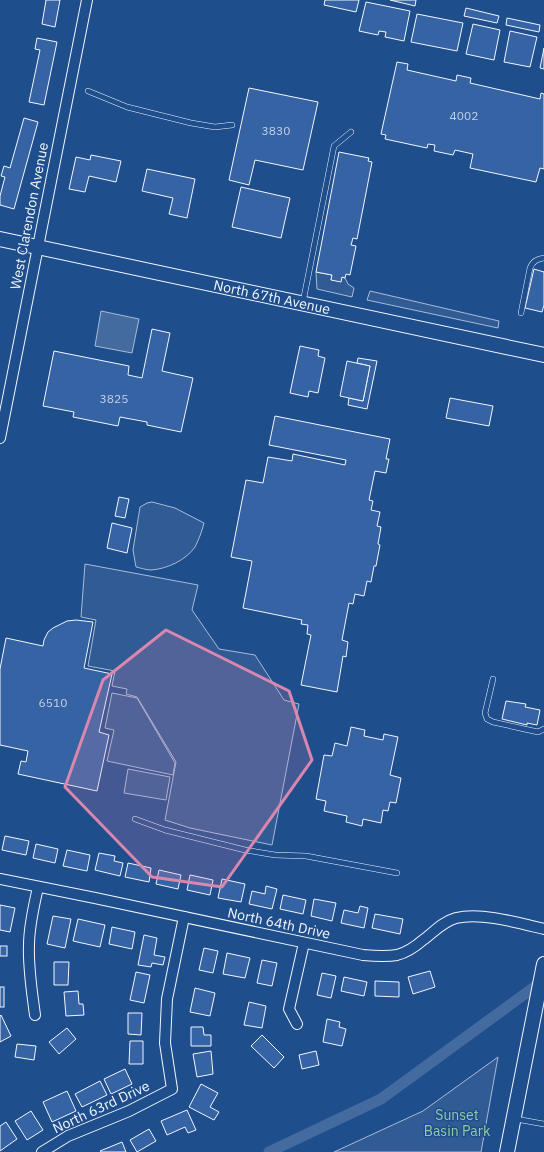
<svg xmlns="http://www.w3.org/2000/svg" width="544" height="1152" font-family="'IBM Plex Sans',sans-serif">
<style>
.green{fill:#305b95;stroke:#a8bbd7}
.water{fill:#446ba0;stroke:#a8bbd7}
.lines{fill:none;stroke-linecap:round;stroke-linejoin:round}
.canal{stroke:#446ba0;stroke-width:11}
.building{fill:#3563a3;stroke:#f2f6ff}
.lane-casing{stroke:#f2f6ff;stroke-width:6}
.street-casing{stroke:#f2f6ff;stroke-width:12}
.secondary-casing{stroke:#f2f6ff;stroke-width:16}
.lane{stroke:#1f4e8c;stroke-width:5}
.street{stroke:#1f4e8c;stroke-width:10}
.secondary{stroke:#1f4e8c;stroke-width:14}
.marked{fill:#da87ad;fill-opacity:0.2;stroke:#da87ad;stroke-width:3;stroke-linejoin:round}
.labels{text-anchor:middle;stroke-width:3;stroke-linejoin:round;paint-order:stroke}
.number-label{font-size:12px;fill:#c3d1e8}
.street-label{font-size:14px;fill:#f2f6ff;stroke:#1f4e8c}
.park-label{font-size:14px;fill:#97c8a6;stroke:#1f4e8c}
</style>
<rect width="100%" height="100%" fill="#1f4e8c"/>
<!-- green -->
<g class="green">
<polygon points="316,272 332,275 331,280 342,277 345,278 348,284 354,288 352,297 317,289"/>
<polygon points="370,291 499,321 498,328 367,300"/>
<path d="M152,502l23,6 29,15c-2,8 -5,16 -9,24 -9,13 -28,22 -44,23 -5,0 -10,-2 -15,-3l-3,-17 7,-43 7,-4z"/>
<polygon points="85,564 198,585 192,610 219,649 255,655 284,700 299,704 272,845 190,828 165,820 176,762 137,697 126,694 127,689 112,686 115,671 88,666 96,620 81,617"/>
<polygon points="112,693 137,698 175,763 173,775 107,761 114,730 105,728"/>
<polygon points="128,769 170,777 166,800 124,793"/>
<polygon points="498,1057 481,1152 334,1152 423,1111"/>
</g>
<!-- water -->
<polygon class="water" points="101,311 139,319 132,353 95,346"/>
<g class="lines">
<!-- canal -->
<polyline class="canal" points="269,1152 381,1099 544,980"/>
</g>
<!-- building -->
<g class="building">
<polygon points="46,0 60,0 55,27 42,24"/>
<polygon points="325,0 359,0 356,12 324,5"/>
<polygon points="390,0 416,0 415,6"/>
<polygon points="366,2 410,11 404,41 385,37 386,32 379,31 378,35 359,31"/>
<polygon points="466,8 499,16 497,23 464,16"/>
<polygon points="417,14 463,23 457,51 411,42"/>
<polygon points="507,18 540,25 539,32 506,25"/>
<polygon points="473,24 500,30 494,60 466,54"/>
<polygon points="510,31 537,37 530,67 504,62"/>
<polygon points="37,38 57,42 44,105 29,102 40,50 35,49"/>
<polygon points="544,48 544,69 540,68"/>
<polygon points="397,62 408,64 407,70 456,81 457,75 471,78 470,83 540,99 541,93 544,94 544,169 540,168 536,182 470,168 473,154 455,150 453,155 434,151 435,145 428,144 427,148 385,139 386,135 381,134"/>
<polygon points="249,88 318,102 303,170 255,160 249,185 229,180"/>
<polygon points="24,118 38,122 14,209 0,205 0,196 5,177 1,176 4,166 10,168"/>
<polygon points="339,152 369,158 368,161 372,162 357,239 353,238 351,245 356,246 350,275 346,274 345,278 342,277 341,282 331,280 332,275 316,272"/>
<polygon points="91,155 121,161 116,182 89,176 85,192 69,189 76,157 90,160"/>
<polygon points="147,169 195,179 187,218 169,214 173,198 142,191"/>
<polygon points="241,187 290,198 281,238 232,227"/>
<polygon points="534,269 544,272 544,305 542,312 525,308"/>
<polygon points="152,329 170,333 162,371 193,378 181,432 147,425 147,422 120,417 118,426 73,417 74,412 43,406 54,351 129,366 128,375 142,378"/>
<polygon points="300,346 319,350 318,356 325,358 318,393 309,391 308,397 290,393"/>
<polygon points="358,358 377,361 367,409 348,405 349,398 363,401 370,366 357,363"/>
<polygon points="347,361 370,366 363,401 340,396"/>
<polygon points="450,398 493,406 489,426 446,418"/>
<polygon points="275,416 390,439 386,459 389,459 386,473 375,471 369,500 373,501 371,510 380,512 377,526 381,527 378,544 380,545 376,566 374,566 371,582 367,581 364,596 355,594 353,604 349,603 342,640 348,642 346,657 343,656 337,692 301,685 311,635 307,634 308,625 301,624 302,620 243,608 252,561 231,557 246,480 263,483 268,457 292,461 293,454 345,465 346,460 269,445"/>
<polygon points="119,497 129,499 125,518 115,516"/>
<polygon points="112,523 132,528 127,553 107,548"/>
<polygon points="76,620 93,622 84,668 112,674 99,732 109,735 97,791 18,774 21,761 26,762 28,751 0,745 0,669 6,638 43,646 44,640 48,632 53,628 67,621"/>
<polygon points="506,701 526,704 525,707 540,710 537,725 527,723 527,725 502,719"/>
<polygon points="351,727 365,730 364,736 383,740 384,734 398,737 390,775 401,778 396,803 390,802 388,811 383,810 381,823 363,819 362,826 346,822 347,816 324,811 326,801 316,799 324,755 332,756 335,743 347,746"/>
<polygon points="5,836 29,841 26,855 2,850"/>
<polygon points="36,844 58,849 55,863 33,858"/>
<polygon points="67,850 90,855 87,871 63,866"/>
<polygon points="99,853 115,856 114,861 123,863 120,876 95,870"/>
<polygon points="128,863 151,868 149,882 125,877"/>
<polygon points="159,870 181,875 178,889 156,884"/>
<polygon points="190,875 213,880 210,895 187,890"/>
<polygon points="222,879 245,884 241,902 218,898"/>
<polygon points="266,886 277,889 272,909 249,904 252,891 265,894"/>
<polygon points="283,895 306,900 303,914 280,909"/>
<polygon points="314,899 336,903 332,921 311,916"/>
<polygon points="0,905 15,908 10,932 0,930"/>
<polygon points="360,906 368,908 364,928 341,923 344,910 358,913"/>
<polygon points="375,914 403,919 400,934 372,928"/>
<polygon points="53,916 71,919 65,948 47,944"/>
<polygon points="78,919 105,925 100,947 73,941"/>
<polygon points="112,927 135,932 132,949 109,944"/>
<polygon points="144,935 157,938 154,955 165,957 163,965 152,963 151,967 138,965"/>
<rect x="0" y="946" width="7" height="10"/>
<polygon points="204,948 218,951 213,973 199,970"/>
<polygon points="227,953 250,958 245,978 223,974"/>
<polygon points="262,960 277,963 272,986 257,983"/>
<polygon points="54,962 69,962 68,985 54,985"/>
<polygon points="430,971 435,987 413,994 408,977"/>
<polygon points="136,972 150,975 144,1003 130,1000"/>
<polygon points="322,973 336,976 331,998 317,995"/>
<polygon points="344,977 367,982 364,996 341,991"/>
<polygon points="375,981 399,982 399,997 375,996"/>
<rect x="0" y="987" width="4" height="20"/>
<polygon points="195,988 215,993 210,1016 190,1012"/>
<polygon points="78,991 79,1004 83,1004 84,1015 66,1016 64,992"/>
<polygon points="249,1002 266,1006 262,1028 244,1025"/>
<polygon points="128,1013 142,1013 141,1035 128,1034"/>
<polygon points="1,1015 11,1036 0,1042 0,1016"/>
<polygon points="327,1019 340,1022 339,1027 346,1029 342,1046 323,1042"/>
<polygon points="191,1027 203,1027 204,1035 211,1035 211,1046 191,1046"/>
<polygon points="67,1028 76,1039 59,1054 49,1042"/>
<polygon points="262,1035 284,1057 274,1068 251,1046"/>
<polygon points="130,1041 143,1041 143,1064 129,1064"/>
<polygon points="17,1044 36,1046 34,1060 15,1057"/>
<polygon points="211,1051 213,1074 197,1077 193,1054"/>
<polygon points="316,1051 319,1065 302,1069 299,1055"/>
<polygon points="125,1069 132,1084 111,1094 104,1079"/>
<polygon points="100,1081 107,1095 82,1107 75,1094"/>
<polygon points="201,1084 218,1093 210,1107 219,1112 214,1120 189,1107"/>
<polygon points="67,1091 76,1111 52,1122 43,1102"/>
<polygon points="187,1110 196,1130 188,1133 185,1127 167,1135 161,1121"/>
<polygon points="31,1111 43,1130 27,1140 15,1121"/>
<polygon points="6,1122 17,1139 0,1151 0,1126"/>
<polygon points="149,1129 156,1141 137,1152 130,1140"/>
<polygon points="122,1142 126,1152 101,1152 100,1151"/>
</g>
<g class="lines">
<defs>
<g id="lane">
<polyline points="88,91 127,107 191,123 215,127 232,125"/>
<polyline points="303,302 334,146 351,132"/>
<path d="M521,313l9,-45c3,-7 7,-9 14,-10"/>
<polyline points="493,679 485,713 487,719 493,722 538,732 544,729"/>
<polyline points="135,819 165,830 245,850 275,855 306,856 397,873"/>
<polyline points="516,1119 544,1124"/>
</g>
<g id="street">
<polyline points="0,438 87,0"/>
<path d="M0,879l95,19 268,57c11,1 23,2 34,0 8,-2 19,-9 26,-15 11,-8 19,-18 33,-22 25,-6 63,5 88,11"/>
<path d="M35,1015c-3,-23 -7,-47 -6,-70 0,-20 5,-39 9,-58"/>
<polyline points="297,1024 289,1009 304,943"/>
<polyline points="42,1152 68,1136 129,1111 172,1089 165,1043 167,999 184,917"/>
</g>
<g id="secondary">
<polyline points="0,239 544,355"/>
<polyline points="507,1152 544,964"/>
</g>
</defs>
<!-- lane casing -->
<use href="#lane" class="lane-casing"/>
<!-- street casing -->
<use href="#street" class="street-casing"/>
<!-- secondary casing -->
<use href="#secondary" class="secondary-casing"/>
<!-- lane -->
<use href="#lane" class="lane"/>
<!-- street -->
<use href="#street" class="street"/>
<!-- secondary -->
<use href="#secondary" class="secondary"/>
</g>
<!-- marked area -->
<path class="marked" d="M166,630l123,61 23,69 -90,127 -70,-10 -87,-90 38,-107z"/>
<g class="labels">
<!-- number labels -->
<g class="number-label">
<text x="464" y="120">4002</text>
<text x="276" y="135">3830</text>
<text x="114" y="403">3825</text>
<text x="53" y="707">6510</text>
</g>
<!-- street labels -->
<g class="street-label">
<text transform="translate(29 216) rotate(-79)" y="5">West Clarendon Avenue</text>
<text transform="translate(272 297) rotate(12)" y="5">North 67th Avenue</text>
<text transform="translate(279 923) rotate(12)" y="5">North 64th Drive</text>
<text transform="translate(101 1107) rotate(-25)" y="5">North 63rd Drive</text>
</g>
<!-- park labels -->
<g class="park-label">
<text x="457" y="1120">Sunset<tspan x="457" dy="16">Basin Park</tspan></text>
</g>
</g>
</svg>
